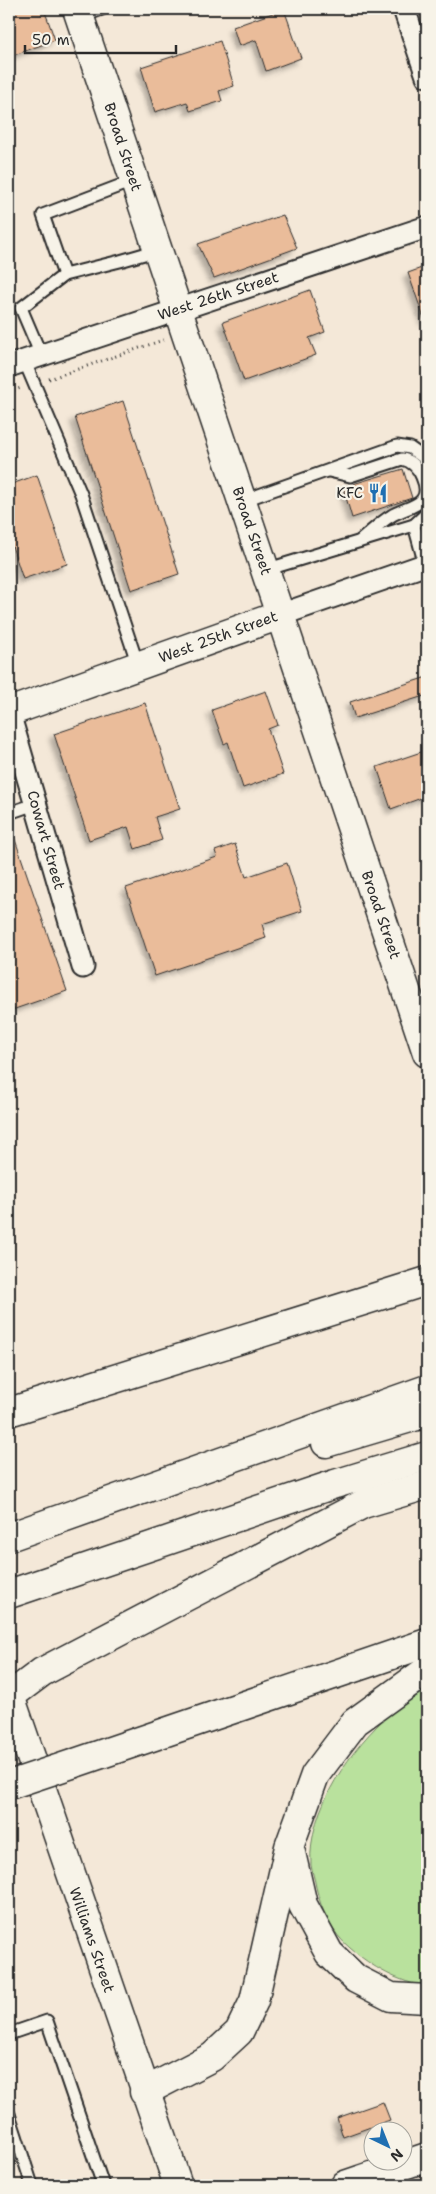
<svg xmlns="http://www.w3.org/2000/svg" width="436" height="2194" font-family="'Shantell Sans',sans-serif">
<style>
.green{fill:#b9e19d;stroke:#728664}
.building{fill:#eabc9a;stroke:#2b2b2b;filter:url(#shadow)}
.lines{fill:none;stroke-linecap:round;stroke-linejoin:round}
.service-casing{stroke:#2b2b2b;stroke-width:15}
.minor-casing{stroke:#2b2b2b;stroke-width:25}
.tertiary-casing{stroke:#2b2b2b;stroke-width:31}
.primary-casing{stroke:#2b2b2b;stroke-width:31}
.motorway-casing{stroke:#2b2b2b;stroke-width:31}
.path{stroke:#2b2b2b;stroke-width:3;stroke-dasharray:1 4;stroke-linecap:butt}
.service{stroke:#f7f3e8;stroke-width:11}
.minor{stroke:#f7f3e8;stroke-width:21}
.tertiary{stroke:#f7f3e8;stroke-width:28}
.primary{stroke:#f7f3e8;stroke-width:28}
.motorway{stroke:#f7f3e8;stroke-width:28}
.motorway-bridge-casing{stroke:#2b2b2b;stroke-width:31;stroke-linecap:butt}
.motorway-bridge{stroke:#f7f3e8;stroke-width:28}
.labels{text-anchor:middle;stroke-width:4.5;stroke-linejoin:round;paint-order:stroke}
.street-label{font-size:15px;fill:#2b2b2b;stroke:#f7f3e8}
.poi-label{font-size:15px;fill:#2b2b2b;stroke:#f7f3e8;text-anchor:end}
</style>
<defs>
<filter id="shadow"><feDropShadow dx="-4.5" dy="4.5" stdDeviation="2.5" flood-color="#0004"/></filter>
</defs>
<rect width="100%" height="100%" fill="#f4e8d8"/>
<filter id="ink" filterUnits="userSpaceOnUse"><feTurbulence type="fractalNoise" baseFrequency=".02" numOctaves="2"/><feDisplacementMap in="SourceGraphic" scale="10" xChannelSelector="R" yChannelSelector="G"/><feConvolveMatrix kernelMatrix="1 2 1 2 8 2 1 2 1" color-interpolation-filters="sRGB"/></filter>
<g filter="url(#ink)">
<!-- green -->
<path class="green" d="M427,1690v296c-28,-3 -55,-19 -77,-38 -18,-15 -29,-38 -34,-61 -1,-7 -4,-15 -5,-22 -4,-55 41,-119 81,-153 10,-8 24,-15 35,-22z"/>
<!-- building -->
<g class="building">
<polygon points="9,9 44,9 55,40 9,57"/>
<polygon points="284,9 301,58 266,71 256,40 239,46 233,27"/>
<polygon points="220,41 234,86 219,91 222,101 190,111 187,102 155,112 141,67"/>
<polygon points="283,215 297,248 214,278 198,244"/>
<polygon points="427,266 427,320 425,321 408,273"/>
<polygon points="310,290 325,332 309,338 316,355 244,381 223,322"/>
<polygon points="123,401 179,574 131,590 75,417"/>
<polygon points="403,469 412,498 352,518 343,487"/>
<polygon points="37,475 67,564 23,579 9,537 9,485"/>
<polygon points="427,677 427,695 355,718 350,702"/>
<polygon points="266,691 278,725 268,729 283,774 243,788 228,742 224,744 212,710"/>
<polygon points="145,703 180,809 155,817 162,840 135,849 128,827 89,840 54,734"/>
<polygon points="427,750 427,796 391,809 377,767"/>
<polygon points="11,828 67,991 9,1011 9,829"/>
<polygon points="235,844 246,877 287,863 302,911 262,924 266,938 155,976 126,888 217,857 215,851"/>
<polygon points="383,2102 390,2120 343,2137 337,2118"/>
</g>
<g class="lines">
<defs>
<g id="service">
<polyline points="80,17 102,9"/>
<polyline points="135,180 43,215 64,275 120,261 158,250"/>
<polyline points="41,355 21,308 64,275"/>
<polyline points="24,360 81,494 138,665"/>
<path d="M329,471l21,5 52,-17c10,2 16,8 20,18 13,30 -16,29 -31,39 -11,6 -21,17 -31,25"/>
<polyline points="242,501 397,446 410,448 427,460"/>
<polyline points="414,525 425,565"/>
<polyline points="265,570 414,525 427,513"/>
<polyline points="9,813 35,804"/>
<polyline points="9,2034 47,2021 103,2185"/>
<polyline points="9,2114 32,2185"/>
</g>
<g id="minor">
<polyline points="404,9 427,76"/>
<polyline points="9,366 427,227"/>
<polyline points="280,615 427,564"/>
<polyline points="9,713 83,967"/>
</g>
<g id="tertiary">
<polyline points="9,712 280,615"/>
<polyline points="9,1693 178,2185"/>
<polyline points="345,2185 427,2157"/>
</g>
<polyline id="primary" points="77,9 427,1053"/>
<g id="motorway">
<polyline points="9,1412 427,1281"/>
<polyline points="326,1443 427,1413"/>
<polyline points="9,1537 427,1389"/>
<polyline points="9,1594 335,1484 427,1456"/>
<polyline points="10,1696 42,1672 363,1504 427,1485"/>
<polyline points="75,1763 427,1643"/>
<polyline points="291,1853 303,1905 329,1953 356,1979 391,1997 427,1999"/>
<polyline points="144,2092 212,2057 239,2032 254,2001 289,1847 315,1775 355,1722 427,1670"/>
</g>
</defs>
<!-- service casing -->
<use href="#service" class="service-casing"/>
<!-- minor casing -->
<use href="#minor" class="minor-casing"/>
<!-- tertiary casing -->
<use href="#tertiary" class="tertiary-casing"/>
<!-- primary casing -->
<use href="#primary" class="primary-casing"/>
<!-- motorway casing -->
<use href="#motorway" class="motorway-casing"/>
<!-- path -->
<g class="path">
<polyline points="49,379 163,340"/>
<polyline points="9,392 21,388"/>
</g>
<!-- service -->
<use href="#service" class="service"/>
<!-- minor -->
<use href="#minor" class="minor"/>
<!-- tertiary -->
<use href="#tertiary" class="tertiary"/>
<!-- primary -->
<use href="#primary" class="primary"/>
<!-- motorway -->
<use href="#motorway" class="motorway"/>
<defs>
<polyline id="motorway-bridge" points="9,1785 75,1763"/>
</defs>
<!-- motorway-bridge casing -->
<use href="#motorway-bridge" class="motorway-bridge-casing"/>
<!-- motorway-bridge -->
<use href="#motorway-bridge" class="motorway-bridge"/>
</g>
</g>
<!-- icons -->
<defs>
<symbol id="restaurant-bare" viewBox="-9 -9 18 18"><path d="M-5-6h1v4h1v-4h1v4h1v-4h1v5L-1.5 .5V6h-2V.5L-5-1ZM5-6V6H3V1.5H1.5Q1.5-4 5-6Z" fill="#1f6fb2" stroke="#f7f3e8" stroke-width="2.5" paint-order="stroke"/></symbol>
</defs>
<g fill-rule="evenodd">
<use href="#restaurant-bare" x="364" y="479" width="28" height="28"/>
</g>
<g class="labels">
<!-- street labels -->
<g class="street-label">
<text transform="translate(123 147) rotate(72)" y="5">Broad Street</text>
<text transform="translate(218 296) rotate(-18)" y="5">West 26th Street</text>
<text transform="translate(252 531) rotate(71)" y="5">Broad Street</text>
<text transform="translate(218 637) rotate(-20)" y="5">West 25th Street</text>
<text transform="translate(46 840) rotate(74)" y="5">Cowart Street</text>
<text transform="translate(381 915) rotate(71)" y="5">Broad Street</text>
<text transform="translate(92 1940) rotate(71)" y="5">Williams Street</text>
</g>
<!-- poi labels -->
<g class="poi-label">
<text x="363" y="498">KFC</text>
</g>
</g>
<!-- margin -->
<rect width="436" height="2194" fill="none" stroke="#f7f3e8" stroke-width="30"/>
<rect x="15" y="15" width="406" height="2164" fill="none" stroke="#2b2b2b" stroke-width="2" filter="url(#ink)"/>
<!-- north arrow -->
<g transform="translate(388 2146) rotate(137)"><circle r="24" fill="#f7f3e8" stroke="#a5a39c"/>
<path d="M0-4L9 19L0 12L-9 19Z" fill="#1f6fb2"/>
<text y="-8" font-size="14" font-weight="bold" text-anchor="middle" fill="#2b2b2b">N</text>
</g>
<!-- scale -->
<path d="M25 45v8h151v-8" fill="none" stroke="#2b2b2b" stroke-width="2.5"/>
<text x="32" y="45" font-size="15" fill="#2b2b2b" stroke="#f7f3e8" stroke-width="4" paint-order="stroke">50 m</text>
</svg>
